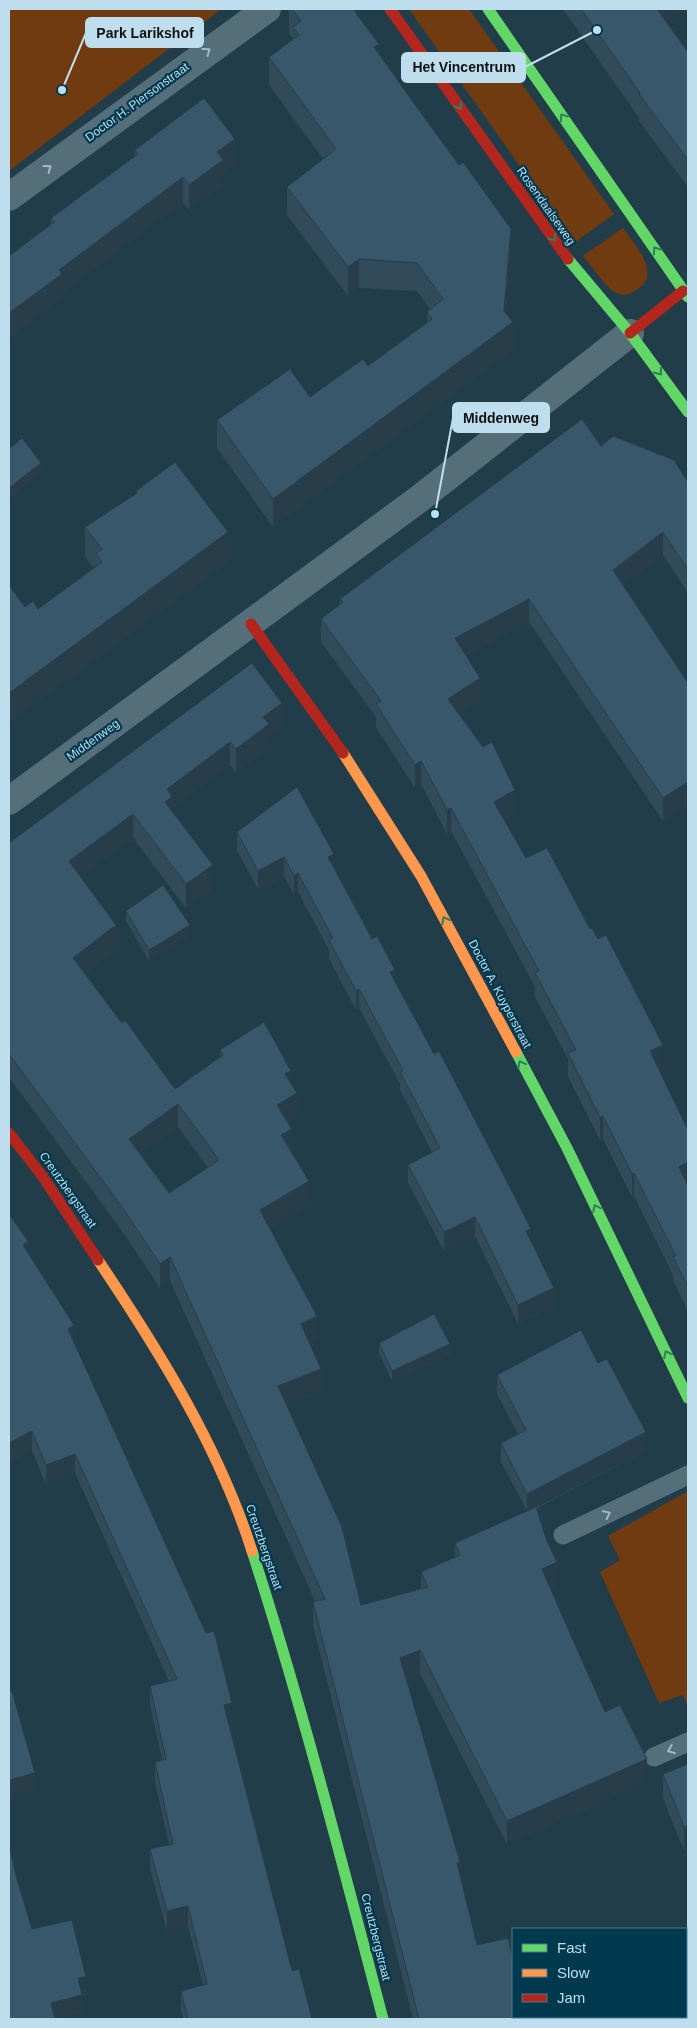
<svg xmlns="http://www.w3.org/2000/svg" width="697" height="2028" font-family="Arial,sans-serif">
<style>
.green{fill:#713b12}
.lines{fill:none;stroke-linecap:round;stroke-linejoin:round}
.lane{stroke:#546e7a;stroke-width:19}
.street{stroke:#546e7a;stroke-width:28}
.fast{stroke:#63d668;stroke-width:11}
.slow{stroke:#ff974d;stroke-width:11}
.jam{stroke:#b3261e;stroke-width:11}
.wall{fill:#314b5b;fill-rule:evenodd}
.shaded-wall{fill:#283d4a}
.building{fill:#39576a;stroke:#283d4a;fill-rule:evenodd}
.oneway{stroke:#9ebccb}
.oneway2{stroke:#2d805a}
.labels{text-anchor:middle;stroke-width:4.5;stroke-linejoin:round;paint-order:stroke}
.street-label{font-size:12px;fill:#bedeee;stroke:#00394e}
.leader{fill:none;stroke:#bedeee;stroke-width:2}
.callout-dot{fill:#bedeee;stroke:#00394e;stroke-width:2}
.callout{fill:#bedeee;stroke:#bedeee;stroke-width:2}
.callout-label{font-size:14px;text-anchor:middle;font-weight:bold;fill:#111}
</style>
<rect width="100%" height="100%" fill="#203d49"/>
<!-- green -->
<g class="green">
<polygon points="9,9 221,9 9,171"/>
<polygon points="409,9 469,9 614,214 574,243"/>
<path d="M623,228c14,20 43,49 8,65 -5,3 -14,2 -18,-2 -11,-9 -21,-24 -30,-35z"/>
<polygon points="688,1491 688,1707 683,1695 659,1703 600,1572 620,1560 608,1536"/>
</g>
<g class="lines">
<!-- lane -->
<g class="lane">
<polyline points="563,1535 688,1475"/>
<polyline points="654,1757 688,1742"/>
</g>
<!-- street -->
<g class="street">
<polyline points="9,197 267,9"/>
<polyline points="9,801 419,499 630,333"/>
</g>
<!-- fast -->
<g class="fast">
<polyline points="488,9 688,297"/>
<polyline points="568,259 630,333 688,412"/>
<polyline points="516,1052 567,1148 688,1398"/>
<path d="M252,1551c50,155 90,311 131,468"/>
</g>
<!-- slow -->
<g class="slow">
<polyline points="343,753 421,876 516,1052"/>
<path d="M98,1260c61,91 121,187 154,291"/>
</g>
<!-- jam -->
<g class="jam">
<polyline points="390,9 568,259"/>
<polyline points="630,333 683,291"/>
<polyline points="251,624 343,753"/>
<polyline points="9,1133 43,1177 98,1260"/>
</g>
</g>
<!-- wall -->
<g class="wall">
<polygon points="289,9 353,9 379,53 511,257 506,314 513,350 273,527 217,448 217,420 310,397 368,366 427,323 427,312 430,309 417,291 359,288 348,296 287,215 287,187 323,159 269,85 269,57 293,39 289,33"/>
<polygon points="563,9 686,9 666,22 688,52 688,187 639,121 639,118"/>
<polygon points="135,150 235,164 223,173 223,185 189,210 183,202 62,293 62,299 51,224 51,218 135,156"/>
<polygon points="601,446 688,482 688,593 663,555 623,585 688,683 688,805 663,821 529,622 466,656 480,701 459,715 515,813 504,820 526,858 663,1068 659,1070 688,1186 688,1311 673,1280 673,1275 634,1196 632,1197 603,1139 600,1140 568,1077 568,1059 535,997 535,987 451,831 447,834 421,784 415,788 376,727 376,717 321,642 321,619 340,604 340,599"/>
<polygon points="136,491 228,562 9,723 9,585 25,607 38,609 94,569 85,557 85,527 136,494"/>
<path d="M252,663l30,63 -13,10v12l-33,25 -6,-8 -58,44v2l41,78 -27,19 -53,-70 -52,38 35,73 -31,24 37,50 53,66 45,-32v-7l71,33 6,34 -9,6 3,29 18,53 -39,23 47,112 -7,3 11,50 -34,13 74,199 60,-16v-17l34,-15v-14l72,-32 -26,-49v-19l17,-9 -21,-40v-19l101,-12 48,88 -109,57 20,78 -6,3 54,123 42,71 -140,61 -87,-170 -13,5 53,199 17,67 36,72 175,2h-275l-100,-393v-24l2,-1 -145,-320 -10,7 -38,-57 -113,-154v-234zM178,1127l30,41 -39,25 -29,-38z"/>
<polygon points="237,832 334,867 395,981 531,1240 554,1307 518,1324 475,1236 444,1251 408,1183 408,1165 432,1152 400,1090 400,1084 359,1008 356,1010 329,959 329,950 298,892 294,895 284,876 258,889 237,851"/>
<polygon points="126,911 190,936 149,961 126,921"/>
<polygon points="9,1214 28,1254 74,1342 232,1723 229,1723 292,1971 312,2019 183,2019 181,2011 181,1991 203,1985 188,1926 167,1931 150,1869 150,1849 169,1845 155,1782 155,1762 162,1760 150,1705 150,1686 169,1681 75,1473 46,1485 32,1451 9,1462"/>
<polygon points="379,1343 450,1355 392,1381 379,1353"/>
<polygon points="688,1764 688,1849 684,1851 663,1798 663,1774"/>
</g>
<!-- shaded-wall -->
<g class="shaded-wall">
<polygon points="654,9 686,9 654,31"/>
<polygon points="379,44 379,72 374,47"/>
<polygon points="235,139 235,164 223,173 223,185 189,210 189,185 217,152"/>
<polygon points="183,177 183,202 62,293 62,299 9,339 9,313 59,270"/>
<polygon points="511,229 511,257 505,328 513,322 513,350 273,527 273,499 504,311"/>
<polygon points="359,259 359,288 348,296 348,267"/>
<polygon points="41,463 41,473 9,499 9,488"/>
<polygon points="228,532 228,562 9,723 9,693"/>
<polygon points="663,532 663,555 613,593 613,570"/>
<polygon points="529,599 529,622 455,662 455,638"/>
<polygon points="480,678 480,701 448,722 448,699"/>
<polygon points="282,703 282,726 269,736 269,748 236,773 236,749 263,717"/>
<polygon points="230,742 230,765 172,809 172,821 165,802 167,789"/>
<polygon points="421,761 421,784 415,788 415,765"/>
<polygon points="688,782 688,805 663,821 663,798"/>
<polygon points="515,790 515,813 494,825 494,802"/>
<polygon points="451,808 451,831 447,834 447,810"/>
<polygon points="133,814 133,838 69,885 69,861"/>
<polygon points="334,854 334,873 328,857"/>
<polygon points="284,857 284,876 258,889 258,871"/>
<polygon points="213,865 213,889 186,908 186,884"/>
<polygon points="298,873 298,892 294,895 294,876"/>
<polygon points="116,925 116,949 73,982 73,958"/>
<polygon points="190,925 190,936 149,961 149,950"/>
<polygon points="395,970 395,988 390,972"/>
<polygon points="359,989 359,1008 356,1010 356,991"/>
<polygon points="663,1045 663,1068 650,1075 650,1051"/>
<polygon points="291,1071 291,1095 285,1074"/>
<polygon points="297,1093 297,1117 277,1129 277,1105"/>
<polygon points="178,1104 178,1127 129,1163 129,1139"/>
<polygon points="603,1116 603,1139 600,1140 600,1117"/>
<polygon points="292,1129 292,1152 281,1135"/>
<polygon points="688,1162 688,1185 679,1167"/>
<polygon points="634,1173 634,1196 632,1197 632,1174"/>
<polygon points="309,1181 309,1205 260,1234 260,1210"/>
<polygon points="475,1217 475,1236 444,1251 444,1232"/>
<polygon points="531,1229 531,1248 526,1231"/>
<polygon points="28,1241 28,1261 23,1245"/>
<polygon points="170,1257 170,1281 160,1288 160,1264"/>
<polygon points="554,1288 554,1307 518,1324 518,1305"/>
<polygon points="317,1316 317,1340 301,1348 301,1324"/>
<polygon points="74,1325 74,1345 68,1329"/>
<polygon points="450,1344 450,1355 392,1381 392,1371"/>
<polygon points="321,1369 321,1393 278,1410 278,1386"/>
<polygon points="32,1431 32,1451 9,1462 9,1443"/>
<polygon points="646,1432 646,1451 527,1512 527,1494"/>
<polygon points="75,1454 75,1473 46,1485 46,1465"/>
<polygon points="557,1562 557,1586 542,1593 542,1569"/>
<polygon points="420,1650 420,1674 400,1682 400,1658"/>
<polygon points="232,1703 232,1723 224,1725 224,1705"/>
<polygon points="647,1759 647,1783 507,1844 507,1821"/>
<polygon points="35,1773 35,1791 9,1798 9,1780"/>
<polygon points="688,1825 688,1849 684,1851 684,1827"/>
<polygon points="460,1862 460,1886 457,1863"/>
<polygon points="188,1906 188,1926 167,1931 167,1911"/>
<polygon points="86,1977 86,1995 82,1996 82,2013 59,2019 51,2019 51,2003 78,1978"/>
<polygon points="686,2013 688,2013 688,2019 662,2019 672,2017 686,2017"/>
</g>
<!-- building -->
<g class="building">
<polygon points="292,9 353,9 379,44 374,47 416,106 459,165 463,162 511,229 504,311 513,322 273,499 217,420 290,369 310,397 363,359 368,366 432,319 427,312 443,299 417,263 359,259 348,267 287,187 336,149 269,57 299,35 293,27 301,21"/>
<polygon points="581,9 657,9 688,52 688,160 639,94 640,93"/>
<polygon points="204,98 235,139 217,152 223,160 189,185 183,177 59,270 62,274 9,313 9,256 54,222 51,218 138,154 135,150"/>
<polygon points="582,419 601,446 613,436 674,460 688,482 688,570 663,532 613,570 688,683 688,782 663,798 529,599 455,638 480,678 448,699 483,747 492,742 515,790 494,802 526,858 547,848 590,929 592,928 598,939 606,935 663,1045 650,1051 688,1130 688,1162 679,1167 688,1186 688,1287 673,1257 676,1256 634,1173 632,1174 603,1116 600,1117 568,1053 576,1050 535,973 539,971 451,808 447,810 421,761 415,765 376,704 381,701 321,619 343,602 340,599"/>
<polygon points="22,438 41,463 9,488 9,449"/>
<polygon points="175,462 228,532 9,693 9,585 25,607 33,601 38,609 102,562 96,554 102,549 85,527 137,493 136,491"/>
<path d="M252,663l30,40 -19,14 6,7 -33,25 -6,-7 -63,47 5,8 -7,5 48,63 -27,19 -53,-70 -64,47 47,64 -43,33 49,65 3,-3 50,69 48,-34 -3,-5 44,-28 27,49 -6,3 12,19 -20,12 15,24 -11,6 28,46 -49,29 57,106 -16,8 20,45 -43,17 64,141 19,78 67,-18 -7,-15 39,-17 -5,-12 81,-36 11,34 10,21 -15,7 26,60 37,83 15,-7 27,54 -140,62 -87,-171 -20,8 60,204 -3,1 20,82 31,-7 5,22v57h159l-10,2h-243l-106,-417 12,-3 -155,-342 -10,7 -38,-57 -113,-153v-211zM178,1104l41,56 -50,33 -40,-54z"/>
<polygon points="297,787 334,854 328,857 372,939 377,936 395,970 390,972 434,1054 439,1051 514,1195 531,1229 526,1231 554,1288 518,1305 475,1217 444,1232 408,1165 440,1148 400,1072 403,1070 359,989 356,991 329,940 333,938 298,873 294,876 284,857 258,871 237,832"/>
<polygon points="163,885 190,925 149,950 126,911"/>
<polygon points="9,1214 28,1241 23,1245 74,1325 68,1329 206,1633 214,1631 232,1703 224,1705 292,1971 299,1969 312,2019 188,2019 181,1991 207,1984 188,1906 167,1911 150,1849 173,1844 155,1762 166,1759 150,1686 177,1679 75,1454 46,1465 32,1431 9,1443"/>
<polygon points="434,1314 450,1344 392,1371 379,1343"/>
<polygon points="581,1330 598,1363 607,1359 646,1432 527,1494 501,1443 526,1430 497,1375"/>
<polygon points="12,1691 35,1773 9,1780 9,1692"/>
<polygon points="688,1764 688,1825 684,1827 663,1774"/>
<polygon points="9,1845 17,1879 32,1929 72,1920 86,1977 78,1978 82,1995 51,2003 55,2019 9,2019"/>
<rect x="686" y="1931" width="2" height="82"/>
</g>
<!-- one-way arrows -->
<defs><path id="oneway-chevron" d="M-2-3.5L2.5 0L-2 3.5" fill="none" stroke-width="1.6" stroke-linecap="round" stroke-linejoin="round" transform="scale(1.25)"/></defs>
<g class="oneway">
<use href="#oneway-chevron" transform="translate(207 51) rotate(-36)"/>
<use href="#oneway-chevron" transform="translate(48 168) rotate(-36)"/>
<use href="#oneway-chevron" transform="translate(607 1514) rotate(-26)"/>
<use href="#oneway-chevron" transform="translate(671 1750) rotate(158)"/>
</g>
<g class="oneway2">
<use href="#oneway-chevron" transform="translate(459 106) rotate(55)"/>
<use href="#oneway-chevron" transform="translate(563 117) rotate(-125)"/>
<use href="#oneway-chevron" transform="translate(553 238) rotate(55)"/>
<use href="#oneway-chevron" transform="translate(656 250) rotate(-125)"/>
<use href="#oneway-chevron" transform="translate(659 372) rotate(54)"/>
<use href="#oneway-chevron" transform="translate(445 920) rotate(-118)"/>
<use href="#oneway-chevron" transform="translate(521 1064) rotate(-118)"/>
<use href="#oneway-chevron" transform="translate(596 1208) rotate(-116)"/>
<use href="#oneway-chevron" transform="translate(667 1354) rotate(-116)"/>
</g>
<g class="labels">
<!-- street labels -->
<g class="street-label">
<text transform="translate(137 102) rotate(-36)" y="4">Doctor H. Piersonstraat</text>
<text transform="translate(546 206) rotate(55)" y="4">Rosendaalseweg</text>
<text transform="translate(93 740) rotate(-36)" y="4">Middenweg</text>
<text transform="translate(500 994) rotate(62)" y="4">Doctor A. Kuyperstraat</text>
<text transform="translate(68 1190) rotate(55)" y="4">Creutzbergstraat</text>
<text transform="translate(264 1547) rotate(71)" y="4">Creutzbergstraat</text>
<text transform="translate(376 1937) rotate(76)" y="4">Creutzbergstraat</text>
</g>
</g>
<!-- callouts -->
<path class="leader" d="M62 90L86 33M597 30L525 67M435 514L453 418"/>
<g class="callout-dot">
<circle cx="62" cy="90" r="5"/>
<circle cx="597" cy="30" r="5"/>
<circle cx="435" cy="514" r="5"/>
</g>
<g class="callout">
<rect x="86" y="18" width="117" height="29" rx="5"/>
<rect x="402" y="53" width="123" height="29" rx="5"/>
<rect x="453" y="403" width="96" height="29" rx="5"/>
</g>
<g class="callout-label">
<text x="145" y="38">Park Larikshof</text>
<text x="464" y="72">Het Vincentrum</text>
<text x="501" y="423">Middenweg</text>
</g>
<!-- border -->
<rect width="697" height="2028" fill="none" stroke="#bedeee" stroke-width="20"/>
<!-- legend -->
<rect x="512" y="1928" width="175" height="90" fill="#00394e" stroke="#4c7b8e"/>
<rect x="522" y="1944" width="25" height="8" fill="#63d668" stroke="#4c7b8e"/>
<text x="557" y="1953" font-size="15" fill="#bedeee">Fast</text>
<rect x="522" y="1969" width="25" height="8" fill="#ff974d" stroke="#4c7b8e"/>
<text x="557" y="1978" font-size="15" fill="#bedeee">Slow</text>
<rect x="522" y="1994" width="25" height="8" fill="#b3261e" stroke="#4c7b8e"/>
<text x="557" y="2003" font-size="15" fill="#bedeee">Jam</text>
</svg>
